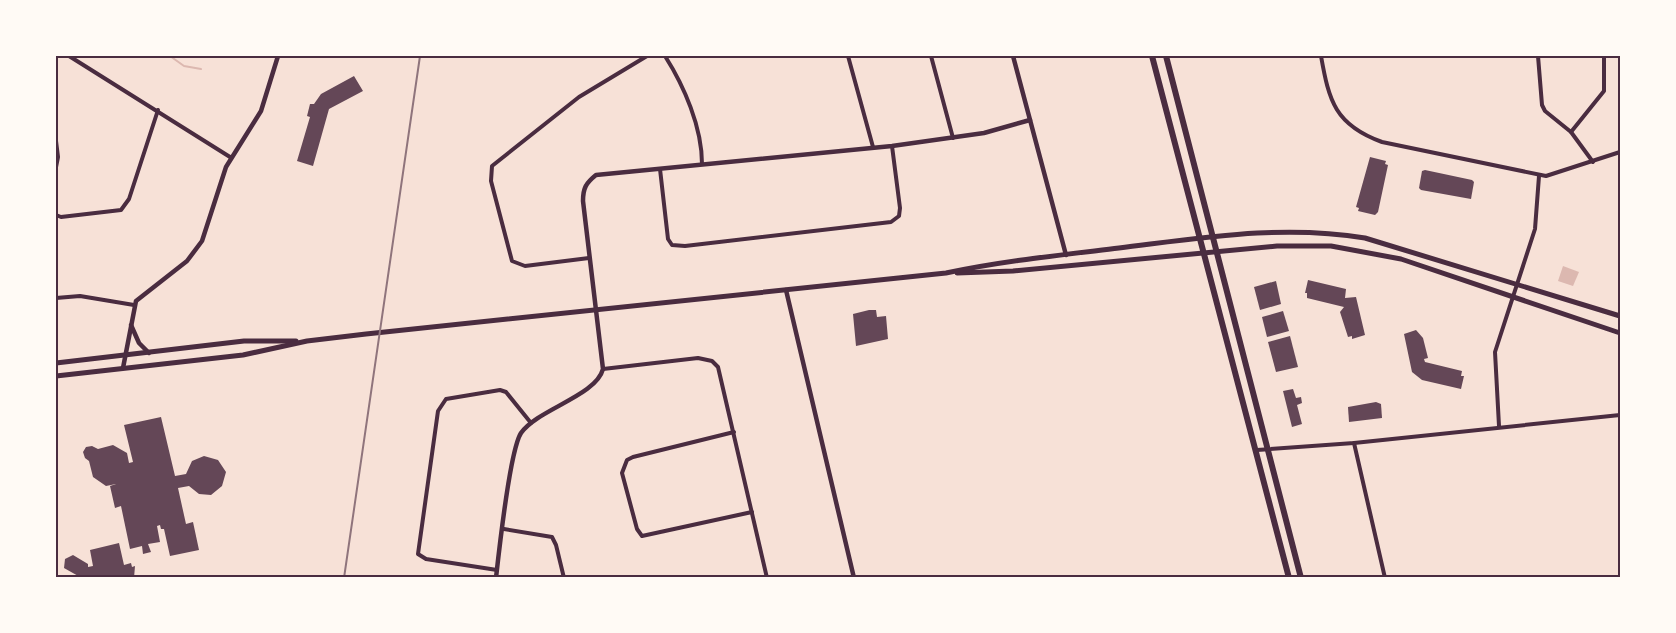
<svg xmlns="http://www.w3.org/2000/svg" width="1676" height="633" font-family="'Nunito Sans',sans-serif">
<style>
.water{fill:#dcb8b0}
.lines{fill:none;stroke-linecap:round;stroke-linejoin:round}
.stream{stroke:#dcb8b0;stroke-width:2}
.building{fill:#644757}
.minor{stroke:#4a2c40;stroke-width:4}
.tertiary{stroke:#4a2c40;stroke-width:4.5}
.secondary{stroke:#4a2c40;stroke-width:5}
.primary{stroke:#4a2c40;stroke-width:6}
.rail{stroke:#8f747c;stroke-width:2}
.neatline{fill:none;stroke:#4a2c40;stroke-width:2}
</style>
<rect width="100%" height="100%" fill="#f7e1d7"/>
<!-- water -->
<polygon class="water" points="1563,266 1579,272 1573,286 1558,281"/>
<g class="lines">
<!-- stream -->
<polyline class="stream" points="170,56 184,66 201,69"/>
</g>
<!-- building -->
<g class="building">
<polygon points="354,76 363,91 329,109 313,166 297,161 310,117 307,116 310,104 314,104 321,94"/>
<polygon points="1370,157 1386,161 1385,164 1388,165 1378,212 1375,215 1358,211 1359,208 1356,207"/>
<polygon points="1425,170 1472,180 1474,182 1471,199 1421,190 1419,188 1422,171"/>
<polygon points="1308,280 1346,289 1345,298 1356,297 1365,335 1352,339 1352,336 1348,337 1340,312 1344,307 1307,298 1307,293 1305,293"/>
<polygon points="1276,281 1281,304 1260,310 1254,287"/>
<polygon points="869,310 876,310 877,317 886,316 888,339 856,346 853,314"/>
<polygon points="1283,311 1289,331 1267,337 1262,317"/>
<polygon points="1416,330 1423,338 1428,358 1424,359 1425,362 1462,371 1461,376 1464,376 1461,389 1422,380 1412,372 1404,334"/>
<polygon points="1290,336 1298,367 1276,372 1268,342"/>
<polygon points="1293,389 1296,398 1301,397 1302,403 1297,405 1302,424 1292,427 1283,391"/>
<polygon points="1376,402 1381,404 1382,418 1349,422 1348,407"/>
<polygon points="161,417 175,476 186,474 192,461 204,456 218,460 226,472 222,486 211,495 199,494 189,486 178,488 186,524 193,522 199,550 170,556 164,529 161,529 160,525 157,526 160,542 148,544 151,552 143,554 142,546 130,549 121,506 115,508 110,486 116,484 106,486 93,477 89,461 85,458 83,452 86,447 92,446 98,449 113,445 127,453 129,463 133,462 124,425"/>
<polygon points="119,543 124,565 131,563 132,567 135,566 134,578 80,577 64,568 65,559 73,555 88,564 88,567 93,566 90,550"/>
</g>
<g class="lines">
<!-- minor -->
<g class="minor">
<polyline points="69,56 230,157"/>
<path d="M665,56c19,30 37,71 37,108"/>
<polyline points="848,56 873,147"/>
<polyline points="931,56 953,138"/>
<path d="M1321,56c8,45 14,69 61,86l164,34 74,-24"/>
<polyline points="1538,56 1542,105 1545,111 1571,132 1604,91 1604,56"/>
<polyline points="1571,132 1593,162"/>
<polyline points="56,141 58,157 56,167"/>
<polyline points="660,169 668,239 672,245 685,246 891,222 899,216 900,208 892,146"/>
<polyline points="56,215 61,217 121,210 129,199 158,110"/>
<polyline points="589,258 525,266 512,261 491,181 492,166 579,97 647,56"/>
<polyline points="56,298 80,296 134,305"/>
<polyline points="603,369 698,358 712,361 718,367 767,578"/>
<polyline points="1499,426 1495,352 1535,229 1539,176"/>
<polyline points="734,432 633,457 627,460 622,473 637,529 642,536 752,512"/>
<polyline points="1354,443 1385,578"/>
<polyline points="1257,450 1354,443 1620,415"/>
<polyline points="504,529 552,537 556,545 564,578"/>
<polyline points="497,570 426,559 418,554 438,411 446,399 500,390 506,392 531,423"/>
</g>
<!-- tertiary -->
<g class="tertiary">
<polyline points="1013,56 1066,255"/>
<polyline points="786,290 854,578"/>
<polyline points="131,325 139,343 149,353"/>
<polyline points="123,368 136,301 187,261 202,241 226,167 261,111 278,56"/>
<path d="M496,578c3,-27 14,-128 25,-145 17,-24 75,-37 82,-64l-20,-168c0,-13 3,-18 13,-26l296,-29 92,-13 46,-13"/>
</g>
<!-- secondary -->
<g class="secondary">
<polyline points="957,273 1013,271 1277,246 1331,246 1401,259 1620,333"/>
<polyline points="56,363 244,341 296,341"/>
<path d="M56,376l187,-21 64,-14 59,-7 580,-61c57,-12 115,-18 173,-25 82,-10 163,-24 246,-10l255,78"/>
</g>
<!-- primary -->
<g class="primary">
<polyline points="1152,56 1289,578"/>
<polyline points="1166,56 1301,578"/>
</g>
<!-- rail -->
<polyline class="rail" points="344,578 420,56"/>
</g>
<!-- border -->
<rect width="1676" height="633" fill="none" stroke="#fffaf5" stroke-width="114"/>
<rect x="57" y="57" width="1562" height="519" class="neatline"/>
</svg>
